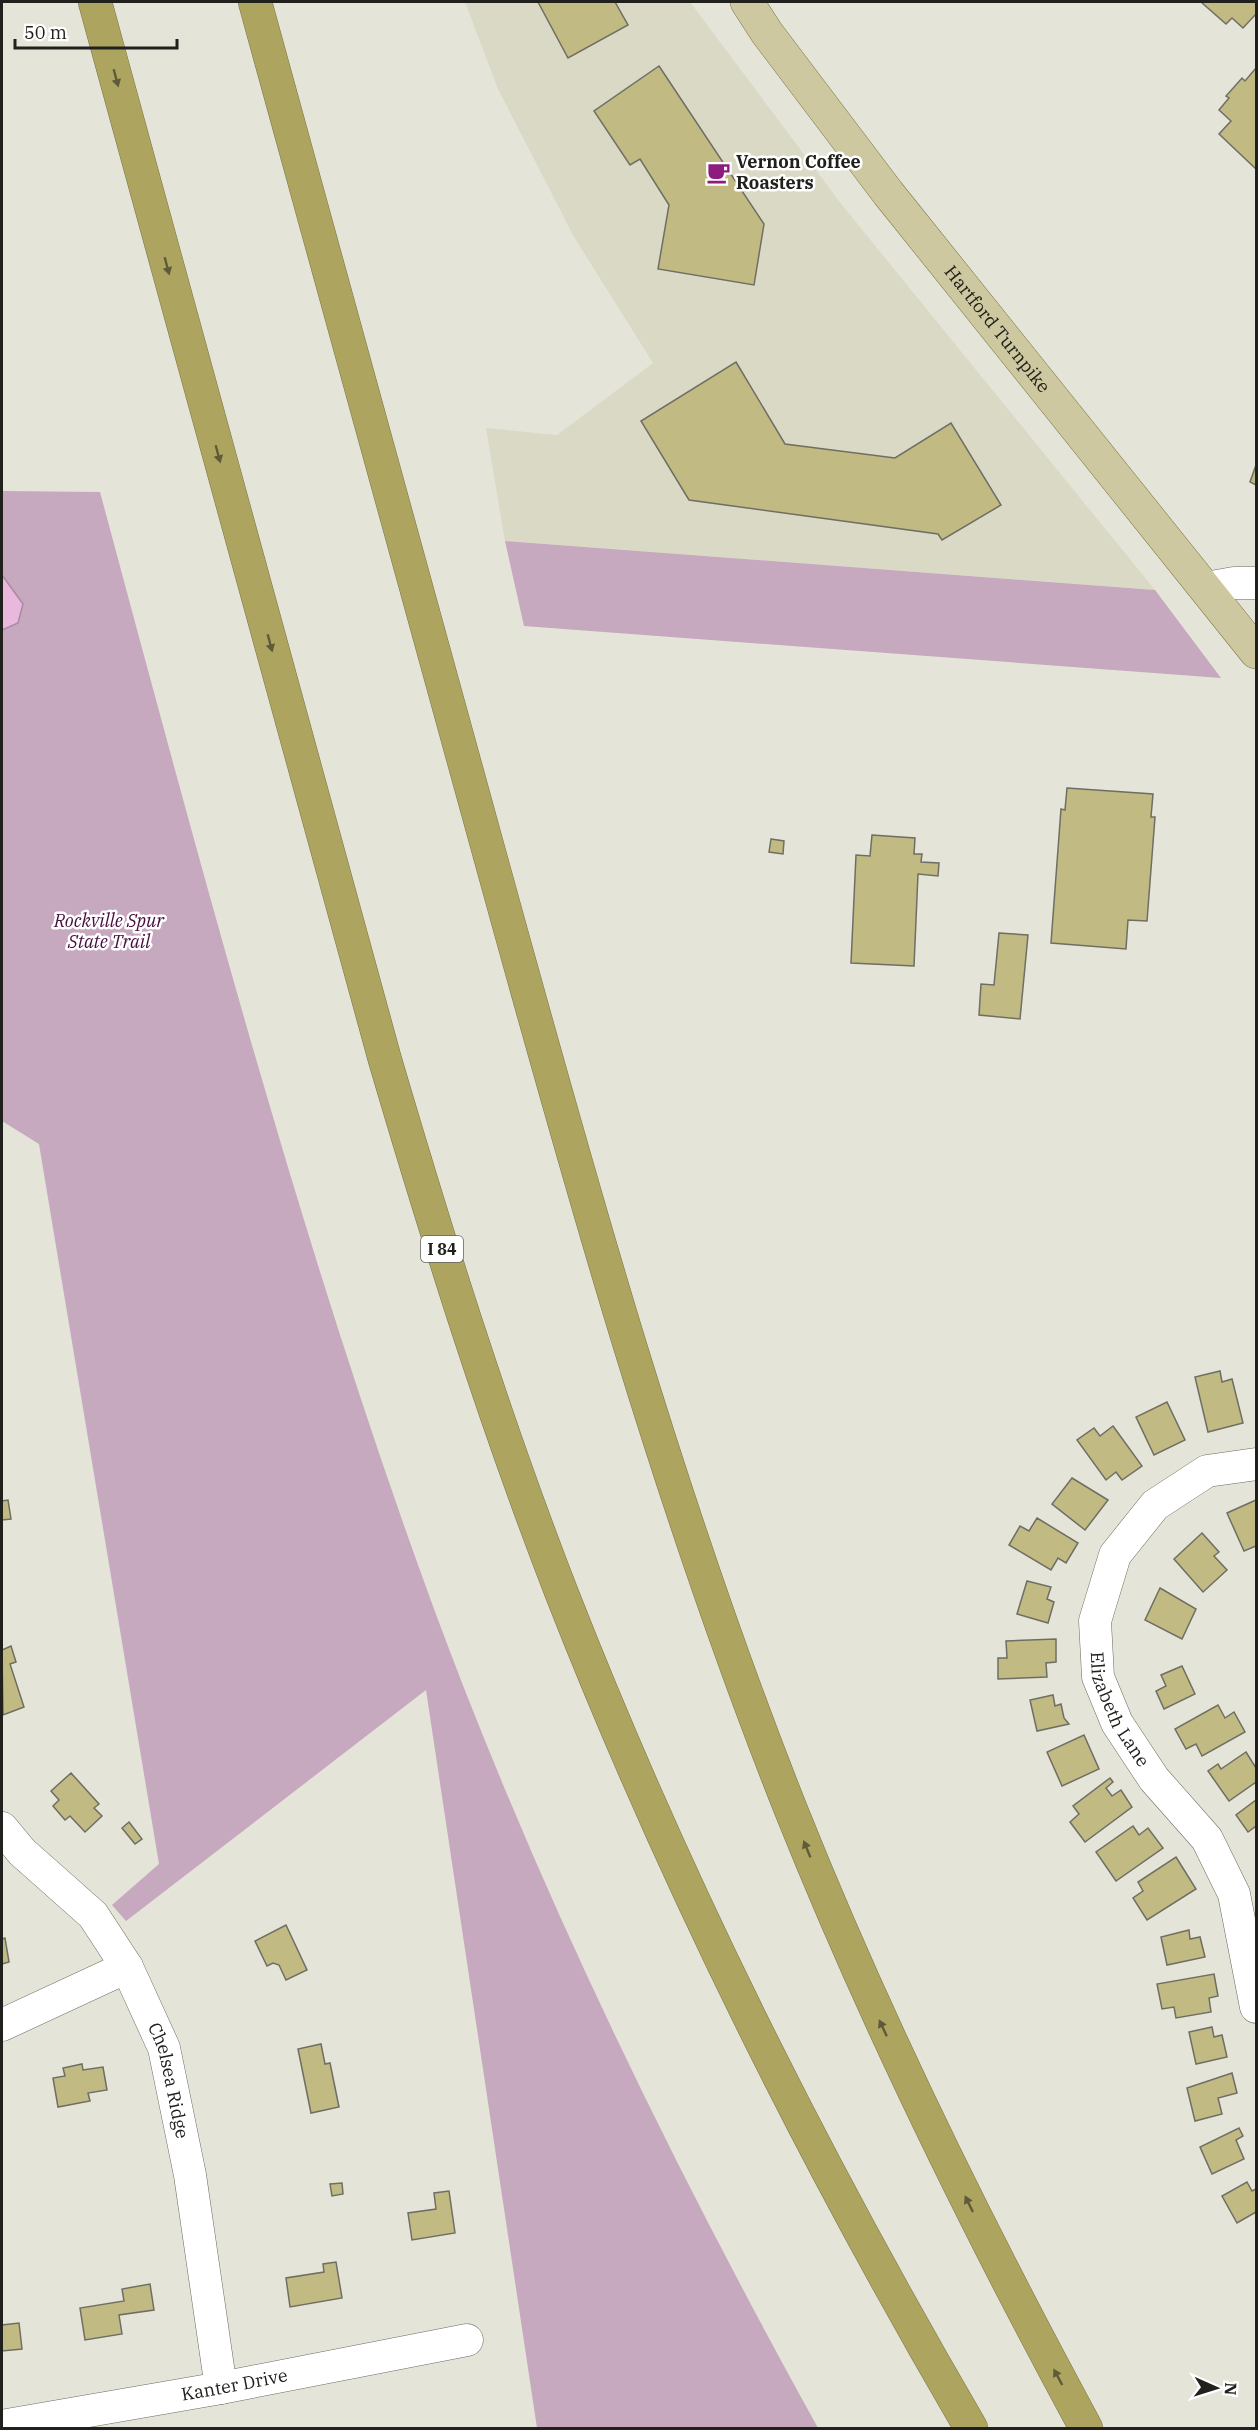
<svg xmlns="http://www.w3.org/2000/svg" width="1258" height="2430" font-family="'IBM Plex Serif',serif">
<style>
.built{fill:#dad9c6}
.green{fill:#c6a8bf}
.water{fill:#e9b8dd;stroke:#ad8aa3;stroke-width:1.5}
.building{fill:#c1bb83;stroke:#6f6e64;stroke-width:1.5}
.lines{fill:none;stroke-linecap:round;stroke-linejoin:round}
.minor-casing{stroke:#6c6b60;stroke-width:33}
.major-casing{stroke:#7b7648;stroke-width:34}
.highway-casing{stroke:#7b7648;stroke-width:34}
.minor{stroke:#fff;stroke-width:32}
.major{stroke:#cdc89f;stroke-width:33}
.highway{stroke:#aca45f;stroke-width:33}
.oneway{fill:#5f5b3a}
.labels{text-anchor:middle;stroke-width:5;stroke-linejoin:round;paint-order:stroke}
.shield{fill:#fff;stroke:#636360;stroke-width:1.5}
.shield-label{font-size:16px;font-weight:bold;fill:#20201c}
.poi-label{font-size:18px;font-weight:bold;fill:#20201c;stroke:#fff;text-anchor:start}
.street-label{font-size:18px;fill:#20201c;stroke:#fff}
.park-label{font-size:18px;font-style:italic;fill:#460d3e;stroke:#fff}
</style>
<rect width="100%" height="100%" fill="#e5e4d8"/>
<!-- built -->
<polygon class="built" points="465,2 690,2 842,205 1155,590 505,541 486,428 557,435 653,363 574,237 498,89"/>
<!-- green -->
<g class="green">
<path d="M2,491l98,1c101,375 200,752 334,1117 105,284 238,555 384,819h-281l-111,-738 -300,231 -14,-16 47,-41 -120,-720 -37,-23z"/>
<polygon points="505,541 1155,590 1221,678 524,626"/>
</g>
<!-- water -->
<polygon class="water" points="2,575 23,604 18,623 2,630"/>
<!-- building -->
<g class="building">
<polygon points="538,2 615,2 628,25 568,58"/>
<polygon points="1201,2 1256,2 1256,14 1243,28 1232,18 1226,24"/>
<polygon points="659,66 764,224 754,285 658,269 669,205 640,159 630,165 594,111"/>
<polygon points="1256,68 1256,169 1219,134 1231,121 1219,110 1229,98 1226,96 1242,78 1245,81"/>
<polygon points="736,362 785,444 895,458 951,423 1001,505 942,540 938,534 689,500 641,421"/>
<polygon points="1256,465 1256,485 1250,482"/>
<polygon points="1067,788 1153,794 1151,817 1155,817 1147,921 1128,920 1126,949 1051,943 1061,809 1065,810"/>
<polygon points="872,835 915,838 914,854 922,854 921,862 939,863 938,876 918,874 914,966 851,963 856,855 870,856"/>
<polygon points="771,839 784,841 783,854 769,852"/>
<polygon points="999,933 1028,935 1020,1019 979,1015 981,984 994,985"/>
<polygon points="1220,1371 1222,1382 1232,1379 1243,1423 1208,1432 1195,1377"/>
<polygon points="1167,1402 1185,1440 1154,1455 1136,1417"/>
<polygon points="1113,1426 1142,1466 1122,1480 1116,1472 1106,1480 1077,1440 1094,1428 1100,1436"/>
<polygon points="1072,1478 1108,1500 1085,1530 1052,1504"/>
<polygon points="8,1500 11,1519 2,1520 2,1501"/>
<polygon points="1256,1500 1256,1546 1244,1551 1227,1513"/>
<polygon points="1037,1518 1078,1543 1066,1563 1058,1558 1051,1570 1009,1545 1020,1526 1029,1531"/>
<polygon points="1202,1533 1219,1552 1214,1556 1227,1570 1203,1592 1174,1559"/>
<polygon points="1027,1581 1051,1587 1047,1599 1054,1602 1048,1623 1017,1614"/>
<polygon points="1160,1588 1196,1609 1182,1639 1145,1620"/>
<polygon points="1056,1639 1056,1662 1046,1663 1047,1677 998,1679 998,1658 1007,1658 1006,1641"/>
<polygon points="11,1646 16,1662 10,1664 24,1707 3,1715 2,1650"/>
<polygon points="1182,1666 1195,1694 1164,1709 1156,1691 1166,1686 1161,1675"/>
<polygon points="1053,1695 1055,1706 1061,1704 1064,1718 1069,1724 1037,1731 1030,1700"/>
<polygon points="1218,1705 1225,1718 1234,1712 1245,1732 1202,1756 1196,1744 1186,1749 1175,1729"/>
<polygon points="1084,1735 1099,1769 1062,1786 1047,1752"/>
<polygon points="1246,1752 1256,1768 1256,1782 1229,1801 1208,1771 1218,1764 1221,1769"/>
<polygon points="71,1773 99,1804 94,1808 102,1816 85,1832 70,1816 65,1820 53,1806 59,1800 51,1791"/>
<polygon points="1110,1778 1113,1782 1106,1788 1112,1796 1121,1790 1132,1807 1085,1842 1070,1822 1079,1814 1073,1806"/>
<polygon points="1256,1800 1256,1826 1248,1832 1236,1815"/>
<polygon points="129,1822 142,1839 135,1844 122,1828"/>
<polygon points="1133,1826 1139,1835 1148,1828 1163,1848 1116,1881 1096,1852"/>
<polygon points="1176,1857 1196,1889 1147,1920 1133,1898 1143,1891 1138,1882"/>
<polygon points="286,1925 307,1970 286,1980 279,1965 273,1963 267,1966 255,1941"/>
<polygon points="1189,1930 1190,1939 1200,1937 1205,1957 1167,1965 1161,1937"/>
<polygon points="5,1938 9,1962 2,1964 2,1939"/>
<polygon points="1214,1974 1218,1996 1209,1998 1211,2012 1176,2018 1174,2007 1162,2009 1157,1984"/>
<polygon points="1212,2027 1214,2037 1222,2035 1227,2057 1196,2064 1189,2032"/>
<polygon points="321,2044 325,2064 330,2063 339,2107 311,2113 298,2049"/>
<polygon points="82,2064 83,2070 103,2067 107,2090 88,2093 90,2101 58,2107 53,2078 65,2076 63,2068"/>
<polygon points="1232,2073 1237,2093 1218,2098 1222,2114 1195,2121 1187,2088"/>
<polygon points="1239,2128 1243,2136 1236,2140 1244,2159 1212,2174 1200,2147"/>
<polygon points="1247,2182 1252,2191 1256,2189 1256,2212 1237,2223 1222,2196"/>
<polygon points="342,2183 343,2194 332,2196 330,2184"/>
<polygon points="449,2191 455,2233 412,2240 408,2213 436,2209 434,2193"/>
<polygon points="336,2262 342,2298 290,2307 286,2278 324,2272 323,2264"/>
<polygon points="150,2284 154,2310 119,2315 122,2334 85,2340 80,2308 124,2301 122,2289"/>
<polygon points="19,2323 22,2349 2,2351 2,2325"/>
</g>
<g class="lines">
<defs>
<g id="minor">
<polyline points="1206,588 1234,583 1256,583"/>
<path id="s1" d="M1256,1464l-49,7 -52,34 -40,50 -20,66 3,56 19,46 37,56 53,60 27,55 22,113"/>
<path id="s2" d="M2,1828l20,24 71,63 34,52 37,81 26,127 31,213"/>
<polyline points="2,2025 127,1967"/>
<path id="s3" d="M2,2426l219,-38 246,-48"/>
</g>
<g id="major">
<path id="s4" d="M747,2l20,31 121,160 368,459"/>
</g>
<g id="highway">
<path d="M95,2l290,1058c53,180 109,359 177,534 113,289 253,567 409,834"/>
<path d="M255,2c80,290 160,581 240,872 87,316 175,632 296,936 85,213 186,417 295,618"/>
</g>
</defs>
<!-- minor casing -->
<use href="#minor" class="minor-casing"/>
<!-- major casing -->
<use href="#major" class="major-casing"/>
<!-- highway casing -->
<use href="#highway" class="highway-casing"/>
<!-- minor -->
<use href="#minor" class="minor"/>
<!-- major -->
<use href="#major" class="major"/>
<!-- highway -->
<use href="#highway" class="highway"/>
</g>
<!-- one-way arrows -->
<defs><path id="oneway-solid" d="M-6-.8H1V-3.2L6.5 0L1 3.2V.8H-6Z" transform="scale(1.5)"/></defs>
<g class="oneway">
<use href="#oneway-solid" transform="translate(116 78) rotate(75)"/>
<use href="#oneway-solid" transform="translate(167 266) rotate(75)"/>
<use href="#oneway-solid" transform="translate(218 454) rotate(75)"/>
<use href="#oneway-solid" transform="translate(270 643) rotate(75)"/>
<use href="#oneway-solid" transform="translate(807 1849) rotate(-112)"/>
<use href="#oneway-solid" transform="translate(883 2028) rotate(-115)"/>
<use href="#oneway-solid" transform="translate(969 2204) rotate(-116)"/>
<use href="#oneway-solid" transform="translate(1058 2377) rotate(-118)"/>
</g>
<!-- icons -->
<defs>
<symbol id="cafe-bare" viewBox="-9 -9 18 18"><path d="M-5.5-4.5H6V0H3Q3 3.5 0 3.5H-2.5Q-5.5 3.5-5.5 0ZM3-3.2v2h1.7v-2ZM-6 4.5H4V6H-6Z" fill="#8d1c7e" stroke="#fff" stroke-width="2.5" paint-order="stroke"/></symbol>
</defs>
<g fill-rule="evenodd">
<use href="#cafe-bare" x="702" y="156" width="33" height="33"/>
</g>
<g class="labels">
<!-- shield labels -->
<rect class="shield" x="421" y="1236" width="42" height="26" rx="4.5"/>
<g class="shield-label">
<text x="442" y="1255">I 84</text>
</g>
<!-- poi labels -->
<g class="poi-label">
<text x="736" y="168">Vernon Coffee<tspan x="736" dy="21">Roasters</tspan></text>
</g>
<!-- street labels -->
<g class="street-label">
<text dy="6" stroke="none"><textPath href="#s4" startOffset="412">Hartford Turnpike</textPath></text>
<text dy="6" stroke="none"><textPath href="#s1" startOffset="338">Elizabeth Lane</textPath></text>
<text dy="6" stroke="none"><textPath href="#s2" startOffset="310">Chelsea Ridge</textPath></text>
<text dy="6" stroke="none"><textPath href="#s3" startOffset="236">Kanter Drive</textPath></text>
</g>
<!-- park labels -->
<g class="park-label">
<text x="109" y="927">Rockville Spur<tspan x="109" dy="21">State Trail</tspan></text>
</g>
</g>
<!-- border -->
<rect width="1258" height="2430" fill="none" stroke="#20201c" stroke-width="6"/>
<!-- north arrow -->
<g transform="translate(1216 2388) rotate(93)" stroke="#ffffff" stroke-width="4.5" paint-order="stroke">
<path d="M0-4.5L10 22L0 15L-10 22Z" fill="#20201c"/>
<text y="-9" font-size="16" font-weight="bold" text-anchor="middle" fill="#20201c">N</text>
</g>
<!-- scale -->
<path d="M15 39v9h162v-9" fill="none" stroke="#20201c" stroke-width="3"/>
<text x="24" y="39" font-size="18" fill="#20201c" stroke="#ffffff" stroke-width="4.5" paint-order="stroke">50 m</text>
</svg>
